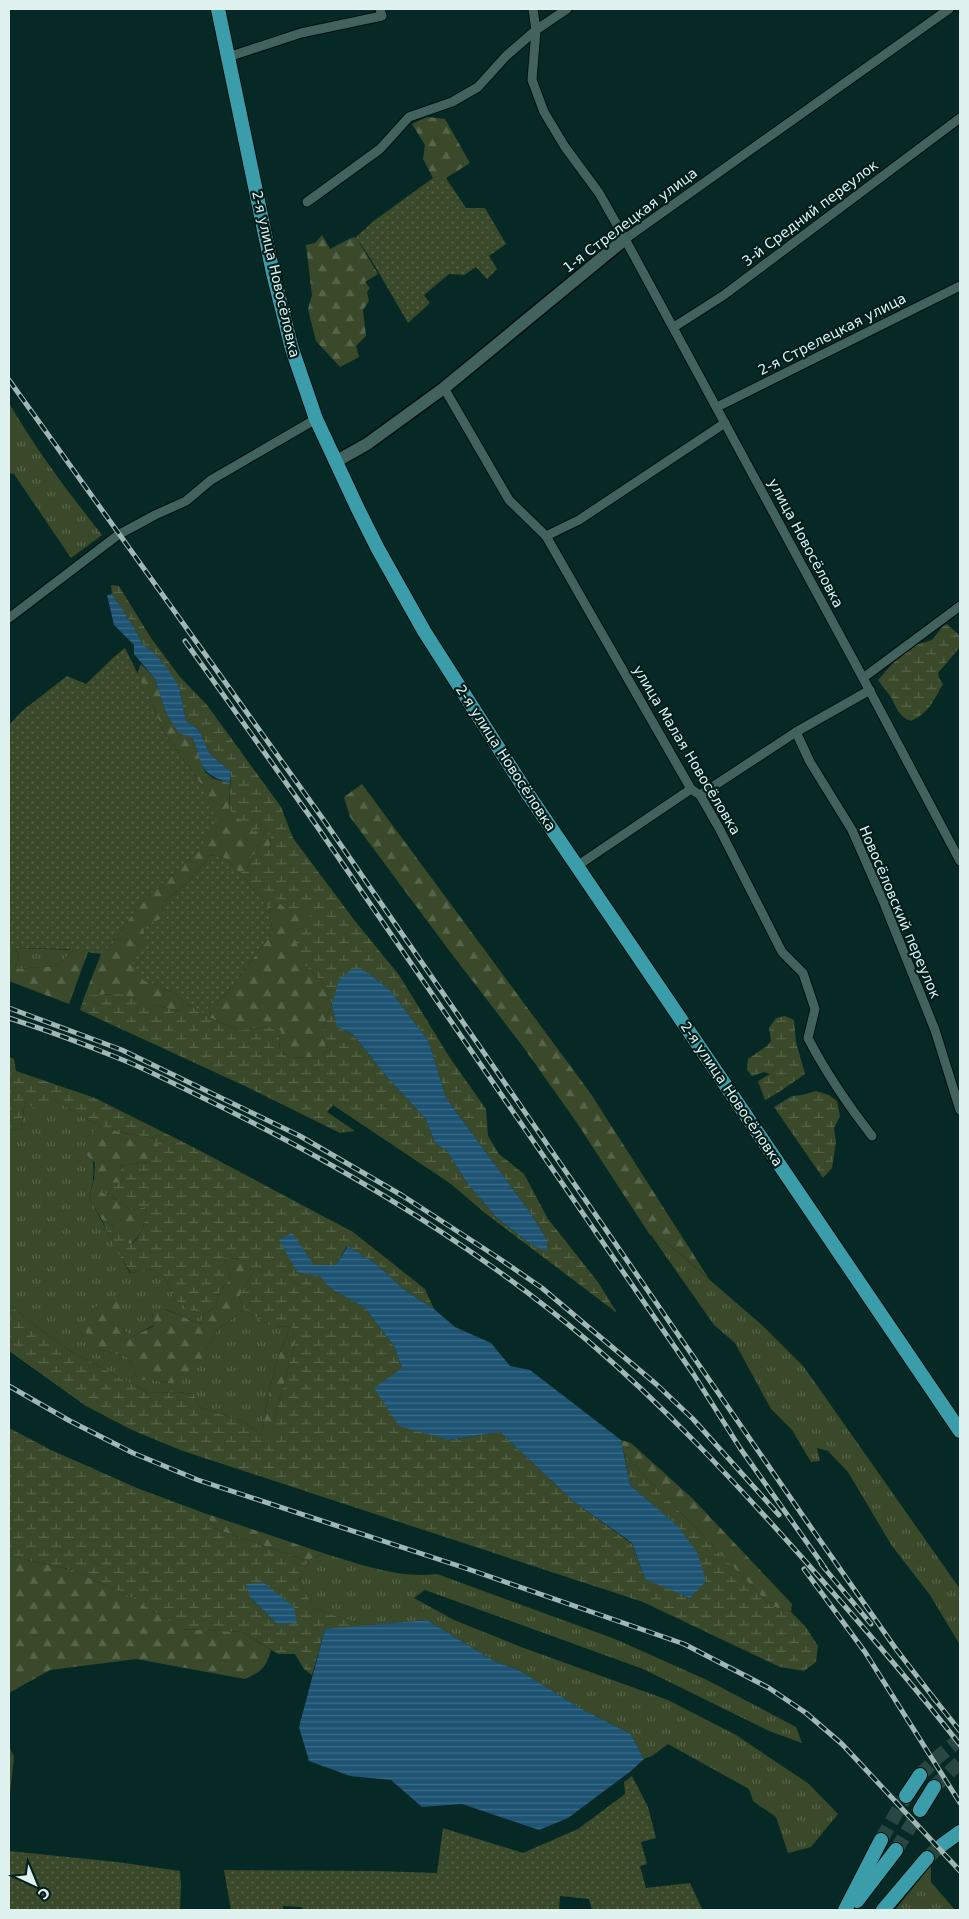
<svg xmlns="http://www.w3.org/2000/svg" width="969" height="1919" font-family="'DejaVu Sans',sans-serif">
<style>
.grass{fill:url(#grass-tufts)}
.forest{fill:url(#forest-firs)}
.wetland{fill:url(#wetland-marsh);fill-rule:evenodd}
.garden{fill:url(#garden-dots)}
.water{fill:url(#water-rules)}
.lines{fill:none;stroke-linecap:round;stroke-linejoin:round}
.primary-tunnel{stroke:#284743;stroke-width:14;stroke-dasharray:14 7;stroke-linecap:butt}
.street-casing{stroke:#00100e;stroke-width:11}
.secondary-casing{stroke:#00100e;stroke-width:15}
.primary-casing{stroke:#00100e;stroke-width:16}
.street{stroke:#42625d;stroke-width:9}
.secondary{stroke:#42625d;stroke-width:12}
.primary{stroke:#3b9da9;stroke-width:14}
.rail-casing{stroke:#a0b7b4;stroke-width:5}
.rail{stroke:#001f1c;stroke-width:3;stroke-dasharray:9;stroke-linecap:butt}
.labels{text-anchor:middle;stroke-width:4.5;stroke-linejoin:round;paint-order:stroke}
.street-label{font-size:14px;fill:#e0f2ef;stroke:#001f1c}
</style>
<defs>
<pattern id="grass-tufts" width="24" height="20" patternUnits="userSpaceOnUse" patternTransform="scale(1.25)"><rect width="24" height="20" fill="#3a492a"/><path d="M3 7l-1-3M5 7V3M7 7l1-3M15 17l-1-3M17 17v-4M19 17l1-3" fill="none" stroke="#566449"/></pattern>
<pattern id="forest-firs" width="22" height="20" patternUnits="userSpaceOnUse" patternTransform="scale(1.25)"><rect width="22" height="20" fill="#3a492a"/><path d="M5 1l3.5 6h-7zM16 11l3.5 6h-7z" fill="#566449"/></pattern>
<pattern id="wetland-marsh" width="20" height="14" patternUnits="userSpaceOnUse" patternTransform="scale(1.25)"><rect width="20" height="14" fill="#3a492a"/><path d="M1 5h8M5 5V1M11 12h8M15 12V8" fill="none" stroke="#566449"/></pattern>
<pattern id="garden-dots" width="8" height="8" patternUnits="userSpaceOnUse" patternTransform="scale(1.25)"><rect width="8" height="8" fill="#3a492a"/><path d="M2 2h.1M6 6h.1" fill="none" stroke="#566449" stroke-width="1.8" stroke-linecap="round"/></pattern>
<pattern id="water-rules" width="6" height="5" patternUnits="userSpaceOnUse" patternTransform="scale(1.25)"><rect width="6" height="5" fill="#1d5373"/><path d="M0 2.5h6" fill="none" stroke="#3e6c87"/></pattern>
</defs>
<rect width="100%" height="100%" fill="#072925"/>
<!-- grass -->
<g class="grass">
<path d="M9,403c27,47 60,90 93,132l-31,23 -57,-84 -5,-1z"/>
<polygon points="13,948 74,950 56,966 15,969 19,954"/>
<path d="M54,1100l34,20 14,5 -14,11c6,25 8,37 1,62 15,25 26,51 41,75l23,-4 12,9 10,22 17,11 13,3 -5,10 -35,-15 -13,4 2,12 -22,12 -15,-13 -22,24 33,9 10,23h15l20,4 3,-8 30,-27 12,-20 26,-19 28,17 19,-1c-17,35 -24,72 -29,110l-19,-15 -44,-14 -5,-13 -17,-2 -28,1 -74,-39 -40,-28 -26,-22v-173l12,-3 4,-26z"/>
<polygon points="651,1235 666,1242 763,1326 804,1367 960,1589 960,1645 930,1595 892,1546 848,1472 828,1451 817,1448 820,1461 811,1462 792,1430 771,1409 735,1343 714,1325"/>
<path d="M323,1553c37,11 76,26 114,21l178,65 92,41 89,47 6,16 -33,-12 -126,-62 -218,-79 -11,8 40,22 67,27 147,53 68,35 73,49 29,30 -27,33 -23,6 -12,-36 -23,-16 -4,-12 -81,-45 -16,12 -8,3 -13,-25 -51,-26 -63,-39 -21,-7 -69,-42 -59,6 -53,-17 -16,-27 9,-21z"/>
<polygon points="931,1865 931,1882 955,1910 895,1910"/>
</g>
<!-- forest -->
<g class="forest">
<polygon points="427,117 445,119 470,163 446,178 433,178 423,159 425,145 412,124"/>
<polygon points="322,235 330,249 351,238 356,237 378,274 365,282 370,288 367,292 369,301 363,310 366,336 356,346 359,357 340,367 316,341 308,309 312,295 306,245 315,243"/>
<polygon points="141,664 155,679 166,713 193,738 205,772 214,779 230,783 229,809 263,826 271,838 269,851 252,855 247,869 240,873 224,858 211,855 188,882 163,903 162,918 145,941 143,980 176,993 184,1003 179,1011 107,994 95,996 85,995 101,954 113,943 138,906 199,850 203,787 164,732 152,703 137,674"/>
<polygon points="362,784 591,1094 709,1279 666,1242 650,1235 577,1123 524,1048 445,945 350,817 344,797"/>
<polygon points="279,903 307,910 312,920 305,965 324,984 332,1004 322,1031 327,1050 320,1057 290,1058 280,1051 279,1038 281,1031 268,1027 238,1030 208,1017 208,1006 224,997 273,932 269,909"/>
<polygon points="9,948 13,948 19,954 15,969 56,966 74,950 88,952 69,1004 9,981"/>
<path d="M102,1125l17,7 34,6 10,13 -15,11 -28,4 3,16 -21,10 16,8 13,10 14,-3c1,16 -2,27 -15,38l-14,-18 -14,-7 -13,-22 5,-19 1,-16 -12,-12 5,-15z"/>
<polygon points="224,1258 243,1259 254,1271 239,1297 244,1310 218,1329 206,1349 192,1378 177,1376 173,1384 153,1380 138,1380 128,1357 95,1348 83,1327 94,1307 117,1298 123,1312 117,1324 132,1337 154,1326 152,1312 164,1309 200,1324 205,1314 216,1306 220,1290 231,1279"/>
<path d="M291,1326l5,14 -22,79 10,34 -22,-17c5,-38 12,-75 29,-110z"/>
<polygon points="621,1440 631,1443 693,1499 792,1604 791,1612 771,1606 624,1454"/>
<polygon points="204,1513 323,1553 308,1561 216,1529"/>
<path d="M9,1556l64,14 60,28 48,31 61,3 29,18c-5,18 -9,21 -26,29l-109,-20 -86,11 -41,23z"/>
<polygon points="9,1746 14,1757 9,1802"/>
</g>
<!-- wetland -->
<g class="wetland">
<path d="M111,585l8,1 32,52 29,39 27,28 74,102 12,31 62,83 44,54 51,83 36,51 2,27 11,18 25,20 24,45 50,63 19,31 -132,-100 -34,-29 -118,-79 -6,7 28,19 -15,2 -93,-46 -167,-77 5,-15 37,-1 32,11 25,6 5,-8 10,4 14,10 30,13 30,-3 13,4 -2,7 1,13 10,7 30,-1 7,-7 -5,-19 10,-27 -8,-20 -19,-19 -12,-31 18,-14 -4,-10 -15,4 -13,-11 -10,6 -29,-36 7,-4 5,-14 17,-5 2,-12 -8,-12 -9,6 -8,-6 -17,-17 2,-37 -22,-19 -10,-23 -13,-9 -7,-34 -27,-36 -10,-7 -7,-15 -23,-35zM368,973l22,17 39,52 17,56 86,117 15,25 -17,4 -34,-27 -29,-34 -20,-32 -12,-8 -10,-25 -39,-42 -33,-42 -16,-7z"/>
<path d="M947,624l12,11 1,12 -22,26 1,5 4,6c-10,17 -13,28 -32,37 -12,-4 -15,-14 -20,-24 -4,-6 -9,-11 -13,-17 12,-13 21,-26 38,-35 6,-3 13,-2 18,-7 5,-6 6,-11 13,-14z"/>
<polygon points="785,1016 794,1020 796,1042 805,1074 779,1092 765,1100 758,1081 770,1074 764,1072 752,1076 747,1070 748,1059 767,1046 771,1041 769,1028 776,1018"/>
<path d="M9,1057l5,2 2,12 79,27 98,49 160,85 72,57 9,20 -28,-18 -30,-27 -29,-18 -11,19h-23l-21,-31 38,54 35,20 29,38 8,22 47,72 51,-8 73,69 59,43 13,35 32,-54 -47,-40 -6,-31 147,152 20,6 14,14 13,20 -2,16 -12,9 -24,-4 -137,-65 -460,-151 -51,-21 -46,-24 -77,-55v-47l26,22 40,28 74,39 28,-1 17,2 5,13 44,14 19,15 14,3 -2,-20 22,-79 -5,-14 -19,1 -28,-17 -5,-13 15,-26 -12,-12 -18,-1 7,21 -11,11 -4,16 -11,8 -13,-3 -17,-11 -10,-22 -12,-9 -22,4 -14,-21 -15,-32 14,7 15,18c12,-11 15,-22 14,-38l-14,3 -13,-10 -16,-8 3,-9 18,-1 -3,-16 28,-4 14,-11 -9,-13 -34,-6 -31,-12 -34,-20 -12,13 -17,-11 -4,26 -12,3z"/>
<polygon points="816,1091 829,1095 837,1101 840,1116 834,1128 836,1142 832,1168 823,1178 774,1107 792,1096 802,1095"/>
<path d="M9,1428l42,22 86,38 67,25 12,16 92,32 -9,21 16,27 53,17 -43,3 -13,46 -8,-6 -9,-15h-17l-36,-22 -61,-3 -48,-31 -60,-28 -64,-14zM250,1597l31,1 13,9 -17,17z"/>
</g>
<!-- garden -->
<g class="garden">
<polygon points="433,178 446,178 466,208 485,208 506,244 489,256 497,269 487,279 476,267 464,275 449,274 424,295 430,303 408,323 372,261 356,237 375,220"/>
<polygon points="125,648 152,703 164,732 203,787 216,820 199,850 138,906 113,943 101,954 65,949 9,948 9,725 22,711 67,676 86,684 115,656"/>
<polygon points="211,855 224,858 240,873 269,909 273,932 224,997 208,1006 208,1017 194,1007 184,1003 176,993 143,980 132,963 145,941 143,927 162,918 163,903 188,882"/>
<polygon points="632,1776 648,1807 656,1838 641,1842 647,1864 640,1866 646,1888 690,1883 702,1909 717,1910 592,1910 589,1899 560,1896 559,1909 303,1910 301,1907 283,1906 283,1910 231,1910 224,1870 377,1871 437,1873 443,1828 523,1853 578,1829 625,1794 624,1782"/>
<polygon points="9,1851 117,1862 180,1871 181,1885 180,1910 9,1910"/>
</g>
<!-- water -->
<g class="water">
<path d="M112,594l23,35 7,15 10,7 15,17 12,19 7,34 13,9 10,23 22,19 -1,11c-31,-9 -27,-17 -37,-45l-14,-5 -13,-20 -11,-34 -21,-25v-9l-20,-20 -7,-30z"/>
<polygon points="352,969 360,969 368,973 390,990 429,1042 446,1098 532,1215 547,1240 547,1252 530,1244 496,1217 467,1183 447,1151 435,1143 425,1118 386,1076 353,1034 337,1027 332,1004 339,980"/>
<polygon points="292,1233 314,1265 336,1265 348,1246 376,1264 406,1291 434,1309 455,1327 491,1343 510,1366 530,1370 621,1440 630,1485 677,1525 697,1552 706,1581 690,1598 645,1579 632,1543 573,1501 500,1432 449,1440 399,1426 374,1388 402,1368 394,1346 365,1308 330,1288 320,1276 297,1272 279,1240"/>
<polygon points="264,1583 294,1607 297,1623 277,1624 250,1597 246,1584"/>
<polygon points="427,1620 496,1662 517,1669 580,1708 631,1734 644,1759 631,1771 568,1818 539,1830 462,1804 422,1807 391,1780 350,1776 309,1761 299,1727 325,1629"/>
</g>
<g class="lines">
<!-- primary-tunnel -->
<g class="primary-tunnel">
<polyline points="920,1775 938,1757 960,1739"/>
<polyline points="934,1787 960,1762"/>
<polyline points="881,1840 906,1796"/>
<polyline points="896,1850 920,1810"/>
<polyline points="927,1858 942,1845"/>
</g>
<defs>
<g id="street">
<polyline points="533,9 536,30 532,80 544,112 565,147 599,193 625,239 863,678 960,861"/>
<polyline points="228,57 301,33 382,16 380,9"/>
<polyline points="307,202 380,149 409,117 452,102 478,87 506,56 536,30 567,9"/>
<polyline points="625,239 949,9"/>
<polyline points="674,327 724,295 960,118"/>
<path d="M444,388l65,112 37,36 145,253 9,6 19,33 63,124 21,21 12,36 -7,29c18,35 40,67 64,98"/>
<polyline points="717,407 960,286"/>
<polyline points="546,536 579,520 725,423"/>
<polyline points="9,618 118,535 155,515 186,501 211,480 316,419"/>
<polyline points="863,678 960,606"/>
<polyline points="796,732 810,762 852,830 884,903 935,1030 960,1110"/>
<polyline points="700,795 796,732 870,690"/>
<polyline points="577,866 691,789"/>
</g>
<polyline id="secondary" points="335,462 367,444 444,388 625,239"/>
<g id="primary">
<polyline points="218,9 273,273 292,349 316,419 357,507 378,549 424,631 526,791 960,1431"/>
<polyline points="906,1796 920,1775"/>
<polyline points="920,1810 934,1787"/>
<polyline points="942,1845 960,1832"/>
<polyline points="857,1901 896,1850"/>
<polyline points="845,1910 881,1840"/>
<polyline points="883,1910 927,1858"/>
</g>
</defs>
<!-- street casing -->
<use href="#street" class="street-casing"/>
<!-- secondary casing -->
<use href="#secondary" class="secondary-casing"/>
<!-- primary casing -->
<use href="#primary" class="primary-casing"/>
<!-- street -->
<use href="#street" class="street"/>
<!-- secondary -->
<use href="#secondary" class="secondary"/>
<!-- primary -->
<use href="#primary" class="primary"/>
<defs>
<g id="rail">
<polyline points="9,380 323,819 803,1516 896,1649 936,1701"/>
<polyline points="185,641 316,825 694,1375 740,1448 825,1568"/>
<polyline points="9,1008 122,1050 300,1136 403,1196 497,1257 542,1288 656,1384 693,1419 779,1515"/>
<path d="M9,1018c37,12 73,25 109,40 26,10 52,24 77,36 139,67 275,147 393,247 76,65 144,138 210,212 56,63 111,126 162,192"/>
<polyline points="9,1386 70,1421 133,1453 198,1480 465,1568 684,1644 769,1688 806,1713 842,1744 960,1871"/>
<polyline points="821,1564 871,1624"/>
<polyline points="804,1569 865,1652 960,1803"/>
<polyline points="932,1696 960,1731"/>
</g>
</defs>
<!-- rail casing -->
<use href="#rail" class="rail-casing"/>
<!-- rail -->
<use href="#rail" class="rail"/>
</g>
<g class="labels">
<!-- street labels -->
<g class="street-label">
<text transform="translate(810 213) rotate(-37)" y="5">3-й Средний переулок</text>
<text transform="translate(630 220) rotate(-37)" y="5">1-я Стрелецкая улица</text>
<text transform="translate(276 274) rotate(77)" y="5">2-я улица Новосёловка</text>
<text transform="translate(832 334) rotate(-27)" y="5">2-я Стрелецкая улица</text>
<text transform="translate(806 543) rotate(62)" y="5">улица Новосёловка</text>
<text transform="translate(687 750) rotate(59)" y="5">улица Малая Новосёловка</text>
<text transform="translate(506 758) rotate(57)" y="5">2-я улица Новосёловка</text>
<text transform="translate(900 912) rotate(67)" y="5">Новосёловский переулок</text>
<text transform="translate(732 1094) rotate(56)" y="5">2-я улица Новосёловка</text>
</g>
</g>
<!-- border -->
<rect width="969" height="1919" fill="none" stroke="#e0f2ef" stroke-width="20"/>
<!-- north arrow -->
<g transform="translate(35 1884) rotate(136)" stroke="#001f1c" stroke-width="4" paint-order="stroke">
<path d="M0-4L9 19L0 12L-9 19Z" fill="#e0f2ef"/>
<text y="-8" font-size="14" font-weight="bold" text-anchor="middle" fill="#e0f2ef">С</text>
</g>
</svg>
